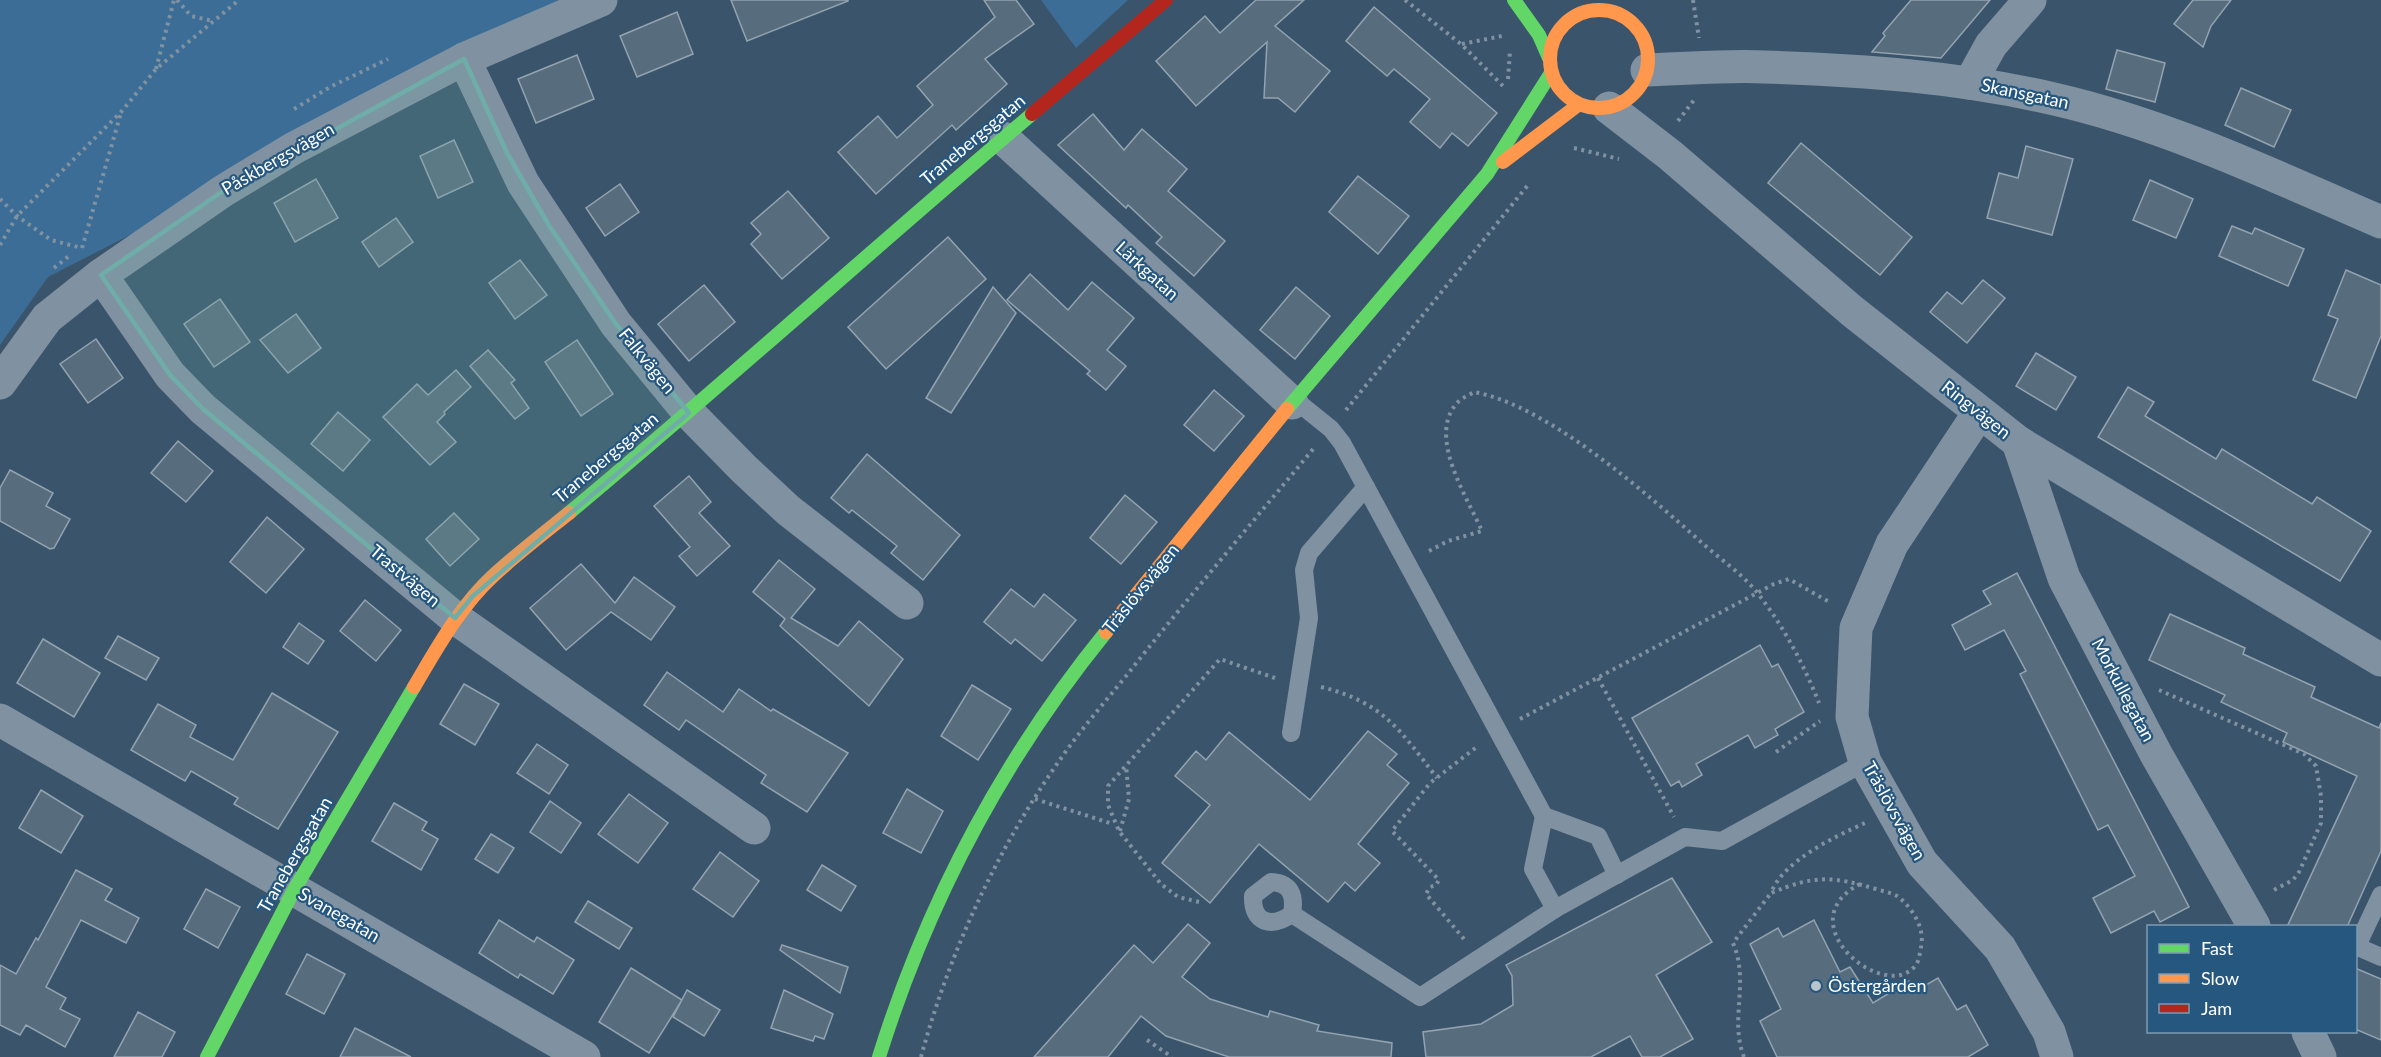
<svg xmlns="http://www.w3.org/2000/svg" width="2381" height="1057" font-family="Lato,sans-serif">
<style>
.green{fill:#3b6d96}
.building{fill:#576d7e;stroke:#93a3b0;stroke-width:1.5}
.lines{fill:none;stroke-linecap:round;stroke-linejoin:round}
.path{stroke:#8092a1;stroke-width:4;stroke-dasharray:3 4.5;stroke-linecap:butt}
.lane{stroke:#8092a1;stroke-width:18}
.street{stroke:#8092a1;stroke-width:33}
.fast{stroke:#63d668;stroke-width:14}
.slow{stroke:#ff974d;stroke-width:14}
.jam{stroke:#b3261e;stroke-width:14}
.marked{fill:#6fada8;fill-opacity:0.2;stroke:#6fada8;stroke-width:4.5;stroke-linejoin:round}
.poi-dot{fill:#bac4cb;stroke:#26577f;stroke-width:2}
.labels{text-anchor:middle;stroke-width:4.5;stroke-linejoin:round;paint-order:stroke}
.street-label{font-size:18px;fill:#fff;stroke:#26577f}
.poi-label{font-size:18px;fill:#fff;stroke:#26577f;text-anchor:start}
</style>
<rect width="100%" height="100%" fill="#3a556b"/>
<!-- green -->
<g class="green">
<polygon points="0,0 588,0 48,277 0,345"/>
<polygon points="1041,0 1128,0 1076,48"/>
</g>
<!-- building -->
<g class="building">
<polygon points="731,0 848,0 848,1 747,41"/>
<polygon points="984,0 1016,0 1034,24 985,59 1007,84 956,130 952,125 876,194 838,152 878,116 897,138 933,105 917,86 995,17"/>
<polygon points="1256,0 1304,0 1275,26 1330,71 1295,112 1278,98 1264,98 1267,42 1196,106 1156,61 1205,16 1220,33"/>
<polygon points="1911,0 1990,0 1941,58 1872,52 1885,36 1883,33"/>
<polygon points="2193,0 2231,0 2211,26 2203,47 2174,24"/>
<polygon points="1374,7 1497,113 1468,146 1452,133 1440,148 1410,122 1430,99 1394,69 1387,76 1346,41"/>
<polygon points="677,12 693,54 637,77 620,36"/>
<polygon points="2117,50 2165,63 2155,102 2106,89"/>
<polygon points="577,55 594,99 536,123 518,79"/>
<polygon points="2241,88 2291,110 2274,147 2225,125"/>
<polygon points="1093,114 1124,150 1142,129 1187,169 1168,191 1225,241 1194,276 1156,243 1162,237 1128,205 1126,208 1058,145"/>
<polygon points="454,140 473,182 438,198 420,156"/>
<polygon points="1801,143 1912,237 1880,275 1768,183"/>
<polygon points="2026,146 2073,159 2052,235 1987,218 1999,173 2018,178"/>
<polygon points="1358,176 1409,216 1378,254 1329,212"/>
<polygon points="316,179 338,218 295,242 274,203"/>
<polygon points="2150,180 2193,199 2176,238 2133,220"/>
<polygon points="620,184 639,212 605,236 586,208"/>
<polygon points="788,191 829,238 782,279 751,244 761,234 751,223"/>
<polygon points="396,218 413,242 379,267 362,242"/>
<polygon points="2232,226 2252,234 2255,228 2304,249 2288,286 2219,256"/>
<polygon points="948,237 986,279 886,369 848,327"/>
<polygon points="520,260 547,295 515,319 489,283"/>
<polygon points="2346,270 2381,285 2381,336 2356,398 2313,380 2338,319 2328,315"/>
<polygon points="1030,274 1068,310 1092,282 1134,318 1107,350 1126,366 1106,390 1087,374 1090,371 1007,300"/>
<polygon points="1983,280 2005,298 1967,343 1930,312 1947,292 1962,304"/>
<polygon points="704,285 735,322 689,361 658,324"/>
<polygon points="993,287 1016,313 951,413 926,398"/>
<polygon points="1296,287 1330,316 1295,359 1260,330"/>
<polygon points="220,299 250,342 214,367 184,324"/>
<polygon points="296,314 321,348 288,373 260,340"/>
<polygon points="96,339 123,378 88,403 60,364"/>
<polygon points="577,340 613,394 581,416 545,362"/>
<polygon points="488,350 515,380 511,383 529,408 515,419 470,366"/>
<polygon points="2036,353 2076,377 2056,410 2016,386"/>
<polygon points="456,370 471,387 444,412 445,414 437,422 456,442 430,465 383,417 417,384 428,395"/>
<polygon points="2128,387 2154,402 2145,416 2216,459 2222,449 2312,504 2317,497 2371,531 2340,581 2098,437"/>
<polygon points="1214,390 1244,416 1214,451 1184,425"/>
<polygon points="338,412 370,440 343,471 311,444"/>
<polygon points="178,441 213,471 186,502 151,473"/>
<polygon points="867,454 960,535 923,580 891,553 897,546 852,510 849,513 831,498"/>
<polygon points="10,470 53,493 46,506 70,519 54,548 50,549 0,521 0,488"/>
<polygon points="689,476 711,502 699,513 730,546 697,576 679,556 690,547 654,506"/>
<polygon points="1125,495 1157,522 1121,564 1090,538"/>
<polygon points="454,513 479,539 450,566 426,539"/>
<polygon points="267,517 304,549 266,593 230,562"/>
<polygon points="779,560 815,589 791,618 838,646 859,621 903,659 869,706 780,626 785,619 753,592"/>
<polygon points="581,564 615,603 634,577 675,607 651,640 611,612 566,650 530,608"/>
<polygon points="2017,573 2189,907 2160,922 2154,911 2111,933 2093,898 2135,876 2108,825 2098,830 2020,674 2026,671 2004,630 1965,650 1952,625 1991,604 1983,591"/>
<polygon points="1011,589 1034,607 1044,594 1076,620 1042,661 1015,639 1011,644 984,622"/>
<polygon points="365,600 401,630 376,661 340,631"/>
<polygon points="2170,614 2245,648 2243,654 2315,687 2311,697 2379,728 2381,723 2381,851 2347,927 2287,927 2357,776 2283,742 2287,733 2221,702 2225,695 2149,660"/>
<polygon points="299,623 324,641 308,664 283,647"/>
<polygon points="118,636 159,658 146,680 105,658"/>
<polygon points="43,639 100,673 74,717 17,683"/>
<polygon points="1760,645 1772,667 1778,664 1804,712 1775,729 1778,735 1755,748 1748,735 1696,764 1702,775 1682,787 1679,781 1671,786 1632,718"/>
<polygon points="667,672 723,712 739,689 771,711 773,709 848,753 807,812 761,783 766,775 686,720 679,730 644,705"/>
<polygon points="464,684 499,704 475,745 440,724"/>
<polygon points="972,685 1011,709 978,760 941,736"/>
<polygon points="272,693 338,732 278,829 234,804 238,798 191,771 185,781 131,750 158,704 196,725 190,737 233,760"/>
<polygon points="1368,731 1397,754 1387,765 1409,783 1358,844 1380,863 1355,891 1345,882 1328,902 1259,844 1210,903 1162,863 1210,805 1175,776 1196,751 1206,760 1229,732 1310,800"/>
<polygon points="537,744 568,765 549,794 517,773"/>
<polygon points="907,789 943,811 921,853 883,833"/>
<polygon points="41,790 83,816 61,853 19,828"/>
<polygon points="629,794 668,823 638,863 598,834"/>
<polygon points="550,801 581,823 561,853 530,832"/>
<polygon points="394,803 427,822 422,830 438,839 421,870 372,841"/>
<polygon points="491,834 514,848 498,873 475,859"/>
<polygon points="720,852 759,881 733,917 693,889"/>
<polygon points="822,865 856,886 841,911 807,890"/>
<polygon points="76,870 112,889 105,900 139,918 126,943 81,920 46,987 66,998 60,1009 80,1019 65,1047 26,1025 20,1035 0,1025 0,965 16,974 36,938 38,940"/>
<polygon points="1672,878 1712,942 1656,975 1693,1039 1660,1057 1642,1057 1630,1036 1591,1057 1426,1057 1423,1032 1481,1024 1513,1005 1512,976 1506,965"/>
<polygon points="206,889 240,907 218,948 184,929"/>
<polygon points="588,901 632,928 619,949 575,922"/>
<polygon points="499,920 534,942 537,937 574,960 553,994 520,974 518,978 479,953"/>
<polygon points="1814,920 1840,972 1850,967 1873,1003 1909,981 1914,992 1938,978 1957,1010 1966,1005 1988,1045 1968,1057 1777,1057 1760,1021 1781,1009 1750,944 1778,928 1783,937"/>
<polygon points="1188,924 1210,943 1182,977 1210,999 1268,1017 1270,1011 1319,1025 1317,1031 1392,1043 1391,1057 1229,1057 1166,1036 1141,1016 1108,1057 1034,1057 1134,945 1153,963"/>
<polygon points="782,945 848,967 840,993 780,950"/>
<polygon points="307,954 345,974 324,1014 286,994"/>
<polygon points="631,968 682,1000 649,1053 599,1022"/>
<polygon points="2355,968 2381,979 2381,1040 2355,1029"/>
<polygon points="687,990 720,1010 704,1036 673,1017"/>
<polygon points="784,990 833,1014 824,1039 815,1036 813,1041 771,1028"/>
<polygon points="138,1012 175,1032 162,1057 114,1057"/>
<polygon points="355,1028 411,1057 340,1057"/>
</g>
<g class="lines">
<!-- path -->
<g class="path">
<polyline points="177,0 191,16 213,21"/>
<polyline points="1405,0 1461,44 1505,88"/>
<polyline points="1693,0 1699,38"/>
<polyline points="1462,44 1502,36"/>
<polyline points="156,69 174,0"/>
<polyline points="1508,79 1510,51"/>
<polyline points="294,109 330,87 388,59"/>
<polyline points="1678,121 1694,100"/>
<polyline points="1574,148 1619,159"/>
<polyline points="0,199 17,216 51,240 82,248"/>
<polyline points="0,245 17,216 122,111 156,69 239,0"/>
<polyline points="82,248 121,113"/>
<polyline points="54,268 69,256"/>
<polyline points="1346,410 1528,185"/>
<path d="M1429,551l19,-10 34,-10c-15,-34 -56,-96 -24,-129 4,-4 11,-7 16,-10 73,13 172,101 227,150 19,17 43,33 58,53 25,32 45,70 60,108"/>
<polyline points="1598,678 1674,817"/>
<path d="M1321,687c62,15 79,43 116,91"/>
<polyline points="2159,690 2304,754 2316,766 2321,796 2321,823 2299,872 2293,880 2270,892"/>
<polyline points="1520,719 1774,584 1789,579 1831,603"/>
<polyline points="1776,752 1820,721"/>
<polyline points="1035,799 1113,824"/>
<polyline points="1120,831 1129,799 1126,765"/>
<path d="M1860,884c-75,39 26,121 56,81 3,-4 4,-13 5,-18 4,-18 -7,-36 -20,-48 -6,-6 -16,-7 -25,-10 -44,-13 -62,-14 -105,4 12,-32 63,-56 94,-70"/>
<polyline points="1199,902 1178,897 1161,884 1119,831 1108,805 1108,786 1220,659 1275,678"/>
<polyline points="1464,939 1426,894 1430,887 1436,885 1439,880 1392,831 1430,783 1478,746"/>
<polyline points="1147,1040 1172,1057"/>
<path d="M921,1057c29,-107 78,-212 143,-303 19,-27 41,-52 62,-78 61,-77 125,-152 188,-228"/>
<path d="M1744,1057c-15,-38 6,-74 -11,-114l38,-50"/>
</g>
<!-- lane -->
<g class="lane">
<polyline points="1295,400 1331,429 1342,443 1544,816 1598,836 1617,875"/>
<polyline points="1291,733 1309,618 1304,570 1309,553 1366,487"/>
<polyline points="1544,816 1533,869 1555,909"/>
<path d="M1292,914c3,-17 0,-31 -21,-32l-18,14c-1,28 19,32 39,18l128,83 135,-88 130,-72 37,4 143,-79"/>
<polyline points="2358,947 2381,957"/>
<polyline points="2356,948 2381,895"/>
</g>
<!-- street -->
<g class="street">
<polyline points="464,59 523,183 616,324 689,413 744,469 788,510 907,603"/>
<path d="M1647,70c39,-1 79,-5 118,-3 97,3 195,10 289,32 114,26 220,77 327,123"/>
<polyline points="1970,83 1991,45 2030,0"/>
<polyline points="1609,108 1670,155 1852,311 2018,442 2381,660"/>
<polyline points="1003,138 1292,403"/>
<polyline points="101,275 170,375 203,409 455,618 754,828"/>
<polyline points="0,383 47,318 101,275 223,191 294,148 464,59 601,0"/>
<polyline points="1979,413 1892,544 1856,628 1852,717 1865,762 1922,863 2000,948 2049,1032 2057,1057"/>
<polyline points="2018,442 2064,578 2156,754 2254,926"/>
<polyline points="0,720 584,1057"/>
<polyline points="2308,1032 2320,1057"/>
</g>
<!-- fast -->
<g class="fast">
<polyline points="1514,0 1539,35 1549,58"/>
<polyline points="1287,409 1487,174 1551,73"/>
<path d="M569,513c156,-130 307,-267 463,-399"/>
<polyline points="207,1057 294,890 414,687"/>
<path d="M879,1057c49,-157 123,-297 227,-425"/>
</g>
<!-- slow -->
<g class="slow">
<circle cx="1599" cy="59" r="49"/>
<polyline points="1503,162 1578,105"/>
<polyline points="1106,632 1287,409"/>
<path d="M414,687c23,-39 46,-81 80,-112 24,-22 50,-42 75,-62"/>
</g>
<!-- jam -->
<polyline class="jam" points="1032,114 1166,0"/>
</g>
<!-- marked area -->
<path class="marked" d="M464,59l43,94 41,71 68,100 73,89 -216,183 -18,22 -252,-209 -33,-34 -69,-100 122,-84z"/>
<!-- markers -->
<circle class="poi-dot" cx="1816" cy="986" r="6"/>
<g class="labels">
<!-- street labels -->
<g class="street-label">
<text transform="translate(2025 94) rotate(12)" y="6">Skansgatan</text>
<text transform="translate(973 140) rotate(-40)" y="6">Tranebergsgatan</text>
<text transform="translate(278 159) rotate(-30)" y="6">Påskbergsvägen</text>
<text transform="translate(1147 271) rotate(42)" y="6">Lärkgatan</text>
<text transform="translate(647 361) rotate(51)" y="6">Falkvägen</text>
<text transform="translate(1976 410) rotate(38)" y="6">Ringvägen</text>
<text transform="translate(606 458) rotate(-40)" y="6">Tranebergsgatan</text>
<text transform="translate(405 576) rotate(40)" y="6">Trastvägen</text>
<text transform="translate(1141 589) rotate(-51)" y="6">Träslövsvägen</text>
<text transform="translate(2123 690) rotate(62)" y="6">Morkullegatan</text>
<text transform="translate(1894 811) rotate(61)" y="6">Träslövsvägen</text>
<text transform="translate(295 855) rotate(-60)" y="6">Tranebergsgatan</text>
<text transform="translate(339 915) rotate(30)" y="6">Svanegatan</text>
</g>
<!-- poi labels -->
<g class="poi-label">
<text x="1828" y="992">Östergården</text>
</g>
</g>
<!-- legend -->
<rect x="2147" y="925" width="210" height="108" fill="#26577f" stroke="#7d9ab2" stroke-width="1.5"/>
<rect x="2159" y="944" width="30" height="9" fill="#63d668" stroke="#7d9ab2" stroke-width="1.5"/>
<text x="2201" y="955" font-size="18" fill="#ffffff">Fast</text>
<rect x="2159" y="974" width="30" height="9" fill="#ff974d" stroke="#7d9ab2" stroke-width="1.5"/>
<text x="2201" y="985" font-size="18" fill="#ffffff">Slow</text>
<rect x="2159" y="1004" width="30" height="9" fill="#b3261e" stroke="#7d9ab2" stroke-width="1.5"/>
<text x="2201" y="1015" font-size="18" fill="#ffffff">Jam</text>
</svg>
